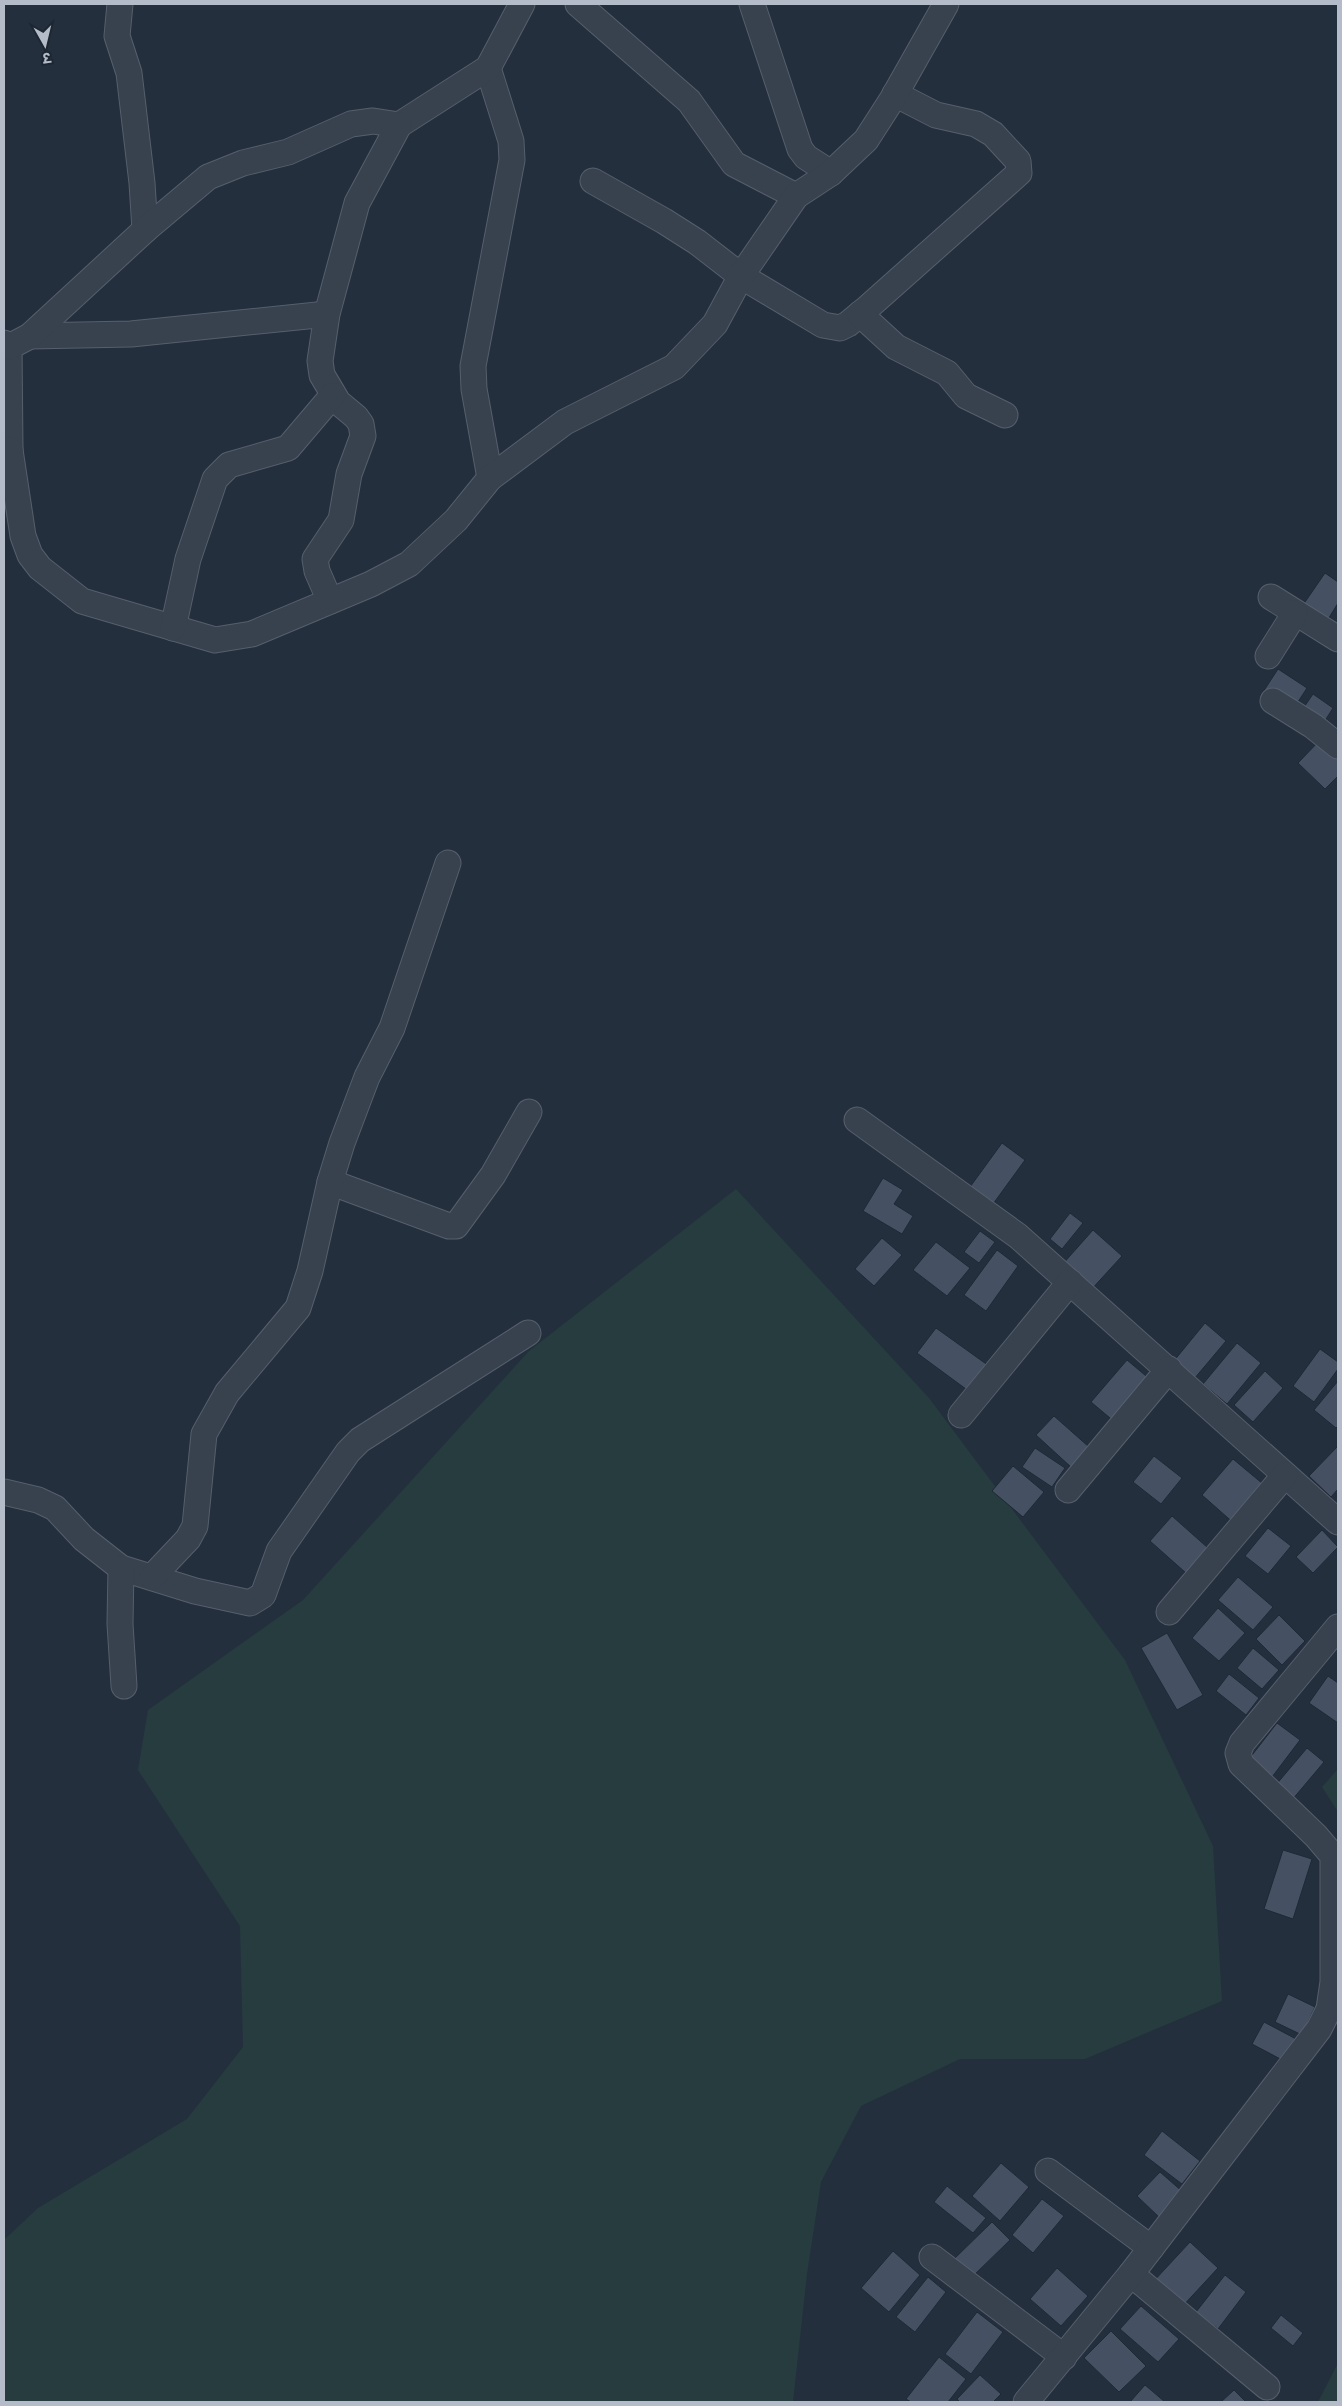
<svg xmlns="http://www.w3.org/2000/svg" width="1342" height="2406" font-family="Poppins,'Noto Sans Devanagari',sans-serif">
<style>
.green{fill:#263c3f}
.building{fill:#455162;stroke:#1f2835}
.lines{fill:none;stroke-linecap:round;stroke-linejoin:round}
.street-casing{stroke:#565f6c;stroke-width:27}
.street{stroke:#38414e;stroke-width:25}
</style>
<rect width="100%" height="100%" fill="#242f3e"/>
<!-- green -->
<g class="green">
<polygon points="736,1189 929,1398 1125,1660 1213,1846 1222,2001 1085,2059 960,2059 861,2106 821,2182 807,2274 793,2402 4,2402 4,2240 38,2208 187,2119 243,2047 240,1926 138,1770 148,1710 303,1600 529,1351"/>
<polygon points="1338,1769 1338,1812 1322,1787"/>
<polygon points="1338,2363 1338,2402 1318,2402"/>
</g>
<!-- building -->
<g class="building">
<polygon points="1325,573 1338,582 1338,603 1327,621 1303,605"/>
<polygon points="1278,669 1307,688 1292,711 1263,692"/>
<polygon points="1313,694 1333,708 1321,727 1300,713"/>
<polygon points="1321,739 1338,756 1338,776 1325,789 1298,763"/>
<polygon points="1002,1143 1025,1160 993,1204 970,1187"/>
<polygon points="883,1178 903,1190 894,1204 913,1216 902,1234 863,1211"/>
<polygon points="1070,1213 1083,1223 1062,1249 1050,1239"/>
<polygon points="1093,1230 1122,1256 1090,1291 1061,1266"/>
<polygon points="980,1231 995,1242 979,1263 964,1252"/>
<polygon points="882,1238 902,1255 874,1286 855,1269"/>
<polygon points="936,1242 970,1268 947,1296 913,1270"/>
<polygon points="997,1250 1018,1266 986,1311 964,1295"/>
<polygon points="1205,1323 1226,1341 1194,1379 1173,1362"/>
<polygon points="936,1328 989,1366 970,1392 917,1353"/>
<polygon points="1237,1343 1261,1363 1227,1404 1203,1384"/>
<polygon points="1320,1349 1338,1362 1338,1369 1314,1402 1293,1386"/>
<polygon points="1127,1360 1152,1381 1116,1423 1091,1402"/>
<polygon points="1265,1371 1283,1388 1253,1422 1234,1405"/>
<polygon points="1338,1381 1338,1426 1336,1428 1314,1410"/>
<polygon points="1054,1416 1089,1447 1071,1467 1036,1435"/>
<polygon points="1338,1446 1338,1489 1331,1497 1309,1476"/>
<polygon points="1035,1448 1065,1468 1052,1487 1022,1467"/>
<polygon points="1154,1456 1182,1478 1161,1504 1133,1482"/>
<polygon points="1233,1459 1269,1489 1237,1526 1202,1495"/>
<polygon points="1013,1466 1044,1492 1023,1517 992,1491"/>
<polygon points="1172,1516 1208,1548 1186,1573 1150,1541"/>
<polygon points="1268,1528 1291,1546 1268,1574 1245,1556"/>
<polygon points="1322,1530 1338,1547 1313,1573 1296,1557"/>
<polygon points="1238,1577 1273,1607 1253,1630 1218,1600"/>
<polygon points="1218,1608 1245,1633 1219,1661 1192,1638"/>
<polygon points="1279,1615 1305,1641 1282,1665 1256,1639"/>
<polygon points="1167,1633 1203,1695 1177,1710 1141,1648"/>
<polygon points="1253,1648 1279,1670 1262,1689 1237,1668"/>
<polygon points="1229,1674 1259,1698 1246,1715 1216,1691"/>
<polygon points="1328,1676 1338,1683 1338,1723 1309,1703"/>
<polygon points="1277,1723 1300,1740 1272,1777 1249,1759"/>
<polygon points="1307,1748 1324,1762 1292,1800 1275,1786"/>
<polygon points="1283,1850 1312,1859 1293,1919 1264,1909"/>
<polygon points="1288,1994 1315,2007 1302,2035 1275,2022"/>
<polygon points="1264,2022 1298,2040 1286,2062 1252,2044"/>
<polygon points="1162,2131 1200,2161 1182,2184 1144,2155"/>
<polygon points="1001,2163 1029,2187 1000,2221 972,2196"/>
<polygon points="1160,2172 1184,2193 1160,2218 1137,2196"/>
<polygon points="947,2186 986,2218 973,2233 934,2202"/>
<polygon points="1042,2199 1064,2216 1033,2253 1012,2235"/>
<polygon points="992,2222 1010,2240 971,2278 953,2260"/>
<polygon points="1190,2242 1218,2268 1180,2309 1152,2283"/>
<polygon points="893,2251 920,2275 889,2312 861,2288"/>
<polygon points="1057,2268 1088,2296 1061,2326 1030,2299"/>
<polygon points="1225,2275 1246,2292 1218,2329 1196,2312"/>
<polygon points="928,2277 946,2292 915,2332 896,2317"/>
<polygon points="1141,2306 1179,2339 1158,2362 1120,2329"/>
<polygon points="977,2312 1003,2332 971,2374 945,2354"/>
<polygon points="1281,2315 1303,2333 1293,2346 1271,2328"/>
<polygon points="1111,2331 1146,2366 1119,2392 1084,2358"/>
<polygon points="939,2357 966,2379 948,2402 911,2402 906,2399"/>
<polygon points="980,2375 1001,2394 993,2402 960,2402 957,2399"/>
<polygon points="1145,2385 1165,2402 1130,2402"/>
<polygon points="1234,2390 1246,2402 1221,2402"/>
</g>
<g class="lines">
<defs>
<g id="street">
<polyline points="120,4 117,36 129,73 142,183 145,230"/>
<polyline points="578,4 689,101 734,164 796,196"/>
<polyline points="752,4 800,149 806,157 831,173"/>
<polyline points="488,68 511,141 512,160 473,366 474,389 490,478"/>
<polyline points="593,181 664,221 697,242 741,276 823,325 840,328 848,324 865,310 1019,173 1018,161 993,134 976,124 936,115 895,94"/>
<polyline points="860,314 896,347 947,373 966,396 1005,415"/>
<polyline points="30,336 131,334 327,314"/>
<polyline points="4,343 9,347 10,450"/>
<polyline points="9,347 30,336 145,230 208,177 243,163 288,152 351,124 373,121 399,125 488,68 522,4"/>
<polyline points="4,450 10,450 23,536 30,555 40,568 82,601 215,640 252,634 371,584 409,564 456,520 490,478 565,422 674,367 715,324 741,276 796,196 831,173 866,140 893,98 946,4"/>
<polyline points="1271,597 1338,639"/>
<polyline points="330,601 317,571 315,559 341,520 349,474 363,436 361,424 356,417 338,402 322,375 320,361 327,314 357,203 399,125"/>
<polyline points="173,628 188,559 215,479 229,465 288,448 333,395"/>
<polyline points="1268,656 1295,613"/>
<polyline points="1273,701 1313,726 1338,746"/>
<polyline points="857,1120 1018,1236 1338,1522"/>
<polyline points="330,1182 449,1226 456,1226 493,1175 529,1112"/>
<polyline points="961,1415 1070,1282"/>
<polyline points="1068,1490 1169,1369"/>
<polyline points="4,1492 38,1500 55,1508 84,1539 121,1568 195,1591 250,1603 263,1595 279,1551 348,1452 360,1440 528,1333"/>
<polyline points="121,1568 120,1624 124,1686"/>
<polyline points="152,1577 188,1539 195,1526 204,1434 227,1393 298,1308 310,1271 330,1182 342,1143 367,1077 392,1028 448,863"/>
<polyline points="1169,1612 1285,1475"/>
<polyline points="1048,2171 1151,2248"/>
<polyline points="932,2257 1064,2357"/>
<polyline points="1131,2274 1267,2387"/>
<polyline points="1026,2402 1131,2274 1319,2029 1329,2009 1333,1982 1333,1856 1316,1836 1241,1764 1238,1753 1242,1743 1338,1627"/>
</g>
</defs>
<!-- street casing -->
<use href="#street" class="street-casing"/>
<!-- street -->
<use href="#street" class="street"/>
</g>
<!-- border -->
<rect width="1342" height="2406" fill="none" stroke="#b4bcc9" stroke-width="10"/>
<!-- north arrow -->
<g transform="translate(45 45) rotate(172)" stroke="#1d2633" stroke-width="4" paint-order="stroke">
<path d="M0-4L9 19L0 12L-9 19Z" fill="#b4bcc9"/>
<text y="-8" font-size="14" font-weight="bold" text-anchor="middle" fill="#b4bcc9">उ</text>
</g>
</svg>
